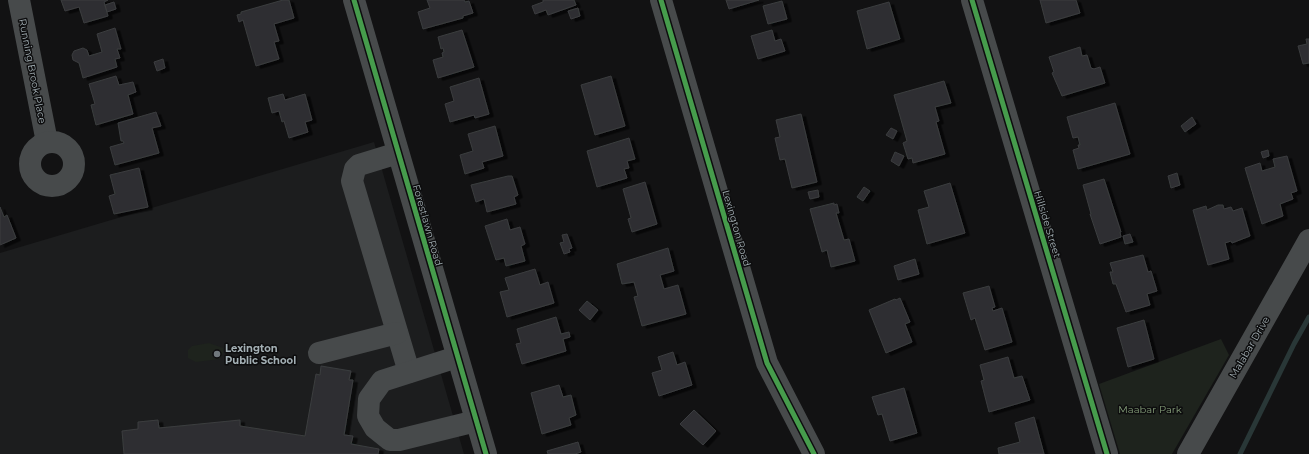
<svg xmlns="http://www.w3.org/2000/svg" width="1309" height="454" font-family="Montserrat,sans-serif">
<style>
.built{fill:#1c1d1e}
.green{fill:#1e231d}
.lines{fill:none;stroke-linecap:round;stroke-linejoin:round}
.stream{stroke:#293737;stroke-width:5}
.building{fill:#2e2f31;stroke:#3b3d3f;filter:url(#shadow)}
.minor{stroke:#474a4b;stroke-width:22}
.cycleway-casing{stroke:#0d0d0e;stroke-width:8}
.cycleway{stroke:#469c4c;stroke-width:5}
.poi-dot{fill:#70787c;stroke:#0d0d0e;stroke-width:1.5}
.labels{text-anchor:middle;stroke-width:3;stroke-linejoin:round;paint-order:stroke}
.street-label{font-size:10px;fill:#a3afb4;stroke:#0d0d0e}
.poi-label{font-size:10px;font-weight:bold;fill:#a3afb4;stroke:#0d0d0e;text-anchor:start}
.park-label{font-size:10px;fill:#869f7a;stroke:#0d0d0e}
</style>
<defs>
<filter id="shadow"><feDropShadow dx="4.5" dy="2.5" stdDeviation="0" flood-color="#0009"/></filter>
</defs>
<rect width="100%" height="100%" fill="#121213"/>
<!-- built -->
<polygon class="built" points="374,142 464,454 0,454 0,253"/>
<!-- green -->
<g class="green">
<polygon points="1221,339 1229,355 1172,454 1120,454 1099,384"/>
<polygon points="209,343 223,348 223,353 220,359 196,362 188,358 188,350 192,346"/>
</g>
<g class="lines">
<!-- stream -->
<polyline class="stream" points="1240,454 1294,344 1309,317"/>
</g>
<!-- building -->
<g class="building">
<polygon points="61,0 108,0 104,2 108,16 84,23 79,7 65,11"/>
<polygon points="283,0 289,0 294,18 274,24 279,41 274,42 279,59 256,66 243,20 239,22 237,15 241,14 241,12"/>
<polygon points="427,0 464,0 465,2 469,1 473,13 463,16 463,18 423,29 418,12 430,8"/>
<polygon points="543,0 574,0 576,5 548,15 546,10 535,14 532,6 543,2"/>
<polygon points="726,0 759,0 729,9"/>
<polygon points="1040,0 1076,0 1080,13 1046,23"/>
<polygon points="782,1 787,19 768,24 763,6"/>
<polygon points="114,2 116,9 107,12 105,5"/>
<polygon points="889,2 900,39 867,49 857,11"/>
<polygon points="578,8 580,16 571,19 568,11"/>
<polygon points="115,28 121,49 117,49 120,58 115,59 117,67 83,78 79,63 73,60 72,55 74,51 83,48 87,50 89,56 102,52 97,34"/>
<polygon points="462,30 474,67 438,78 433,60 443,57 442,53 444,52 443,48 441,49 438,37"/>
<polygon points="772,30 775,41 781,39 785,51 758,59 751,36"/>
<polygon points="1306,39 1309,39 1309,63 1303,64 1298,46 1307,44"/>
<polygon points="1080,47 1082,56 1087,55 1091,68 1094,69 1100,67 1105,83 1062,96 1052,73 1054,72 1049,57"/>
<polygon points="163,59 165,68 157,71 154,62"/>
<polygon points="116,76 119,85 133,82 136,92 128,95 133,114 96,125 91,105 95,104 89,84"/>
<polygon points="611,76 625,126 595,135 581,85"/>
<polygon points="479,78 489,114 475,118 474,115 450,122 445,104 454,101 450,87"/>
<polygon points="944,81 951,103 935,107 939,121 936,122 945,154 913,163 912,158 908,159 903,143 907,141 894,95"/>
<polygon points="283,94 285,100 305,94 312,120 305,122 308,132 289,138 284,121 282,122 279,111 272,113 268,98"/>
<polygon points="1115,103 1130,154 1078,169 1073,150 1079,148 1078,145 1080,145 1078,137 1073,138 1067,117"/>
<polygon points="156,112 161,126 152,128 159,153 115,165 110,147 124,143 123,141 121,141 118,123"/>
<polygon points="801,114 817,182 792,188 785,159 780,160 775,138 780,137 776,120"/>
<polygon points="1192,117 1196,124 1185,132 1181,126"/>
<polygon points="495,126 503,156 482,162 484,168 465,174 460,155 473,151 468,134"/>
<polygon points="891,128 897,131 893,139 886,135"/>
<polygon points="629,138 635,159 627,161 629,168 624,169 627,178 597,187 587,151"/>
<polygon points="1268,150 1269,156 1263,158 1261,152"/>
<polygon points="895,152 904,156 899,166 891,161"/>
<polygon points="1287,156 1297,191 1291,193 1293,199 1280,204 1283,216 1262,224 1245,168 1260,163 1262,171 1275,167 1273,159"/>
<polygon points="139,168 148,207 114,214 109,196 115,194 110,175"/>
<polygon points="1177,173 1180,185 1171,188 1168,176"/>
<polygon points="508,176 512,176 518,195 514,197 516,204 487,212 484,199 476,202 471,185"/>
<polygon points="1104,179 1121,232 1120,232 1121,237 1100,244 1090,214 1091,214 1083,185"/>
<polygon points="645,182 657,224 632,232 628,219 631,218 623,189"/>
<polygon points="950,183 965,233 927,244 918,210 929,207 924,191"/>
<polygon points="864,187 870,191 863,201 857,197"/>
<polygon points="818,190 819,197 810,199 808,192"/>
<polygon points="834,203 834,205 837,204 839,213 836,213 844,240 849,239 855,261 831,267 827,250 822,252 810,209"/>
<polygon points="1218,205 1223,205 1224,209 1231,207 1233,211 1242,208 1250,236 1232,243 1231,241 1225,243 1229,259 1208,265 1193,210 1206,206 1207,210"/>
<polygon points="0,207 4,217 7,215 16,238 0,245"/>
<polygon points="507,219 510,230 520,227 525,244 521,246 525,261 506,266 504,258 496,260 485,226"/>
<polygon points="567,234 572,248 569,249 570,252 564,254 560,243 564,242 562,235"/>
<polygon points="1130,234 1133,242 1125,244 1123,236"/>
<polygon points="668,248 674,271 660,275 664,289 678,285 686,314 642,326 634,297 638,296 634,282 622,284 617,264"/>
<polygon points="1143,255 1148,272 1151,271 1157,291 1147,294 1150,305 1126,312 1116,284 1113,284 1110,272 1113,272 1110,263"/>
<polygon points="915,259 919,274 898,280 894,266"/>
<polygon points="535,269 540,285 548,282 554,303 507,317 500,292 509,290 505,278"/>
<polygon points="989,286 995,307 992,308 993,311 1002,308 1012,342 985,350 975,318 971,320 963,293"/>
<polygon points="900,298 910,322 905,324 912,342 886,353 869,310 895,299 896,300"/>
<polygon points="587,301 598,310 590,320 579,310"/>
<polygon points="556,317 561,334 569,332 570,337 563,339 566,351 522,364 516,344 521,343 517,329"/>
<polygon points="1144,320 1154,359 1128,367 1117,328"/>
<polygon points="673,352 677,365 685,362 692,385 659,396 652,373 662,370 658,357"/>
<polygon points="1008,357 1014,378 1022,376 1030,400 989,412 981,381 984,380 980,365"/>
<polygon points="321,366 351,371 349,380 353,380 344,435 353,436 351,444 379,449 378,454 124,454 122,431 138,429 138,422 158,420 159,428 240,420 240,426 305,436 316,374 320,375"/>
<polygon points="559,385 563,397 571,395 576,415 569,418 571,425 542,434 531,393"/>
<polygon points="904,388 917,433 890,441 882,414 878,415 872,397"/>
<polygon points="694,410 716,431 703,445 680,424"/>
<polygon points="1034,417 1044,454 999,454 998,448 1020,442 1015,423"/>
<polygon points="578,442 581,452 575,454 548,454 547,451"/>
</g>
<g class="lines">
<!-- minor -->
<g class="minor">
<polyline points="19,0 47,142"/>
<polyline points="354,0 486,454"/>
<polyline points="661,0 767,363 814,454"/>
<polyline points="972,0 1107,454"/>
<circle cx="52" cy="164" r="22"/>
<polyline points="398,153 359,165 355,169 352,181 409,372"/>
<polyline points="319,353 397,333"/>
<polyline points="457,357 382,381 369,399 368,416 375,428 390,440 399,440 476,421"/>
<polyline points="1188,454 1309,240"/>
</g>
<defs>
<g id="cycleway">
<polyline points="354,0 486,454"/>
<polyline points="661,0 767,363 814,454"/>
<polyline points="972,0 1107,454"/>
</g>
</defs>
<!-- cycleway casing -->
<use href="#cycleway" class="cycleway-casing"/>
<!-- cycleway -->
<use href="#cycleway" class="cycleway"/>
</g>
<!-- markers -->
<circle class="poi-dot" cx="217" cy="354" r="4"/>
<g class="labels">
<!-- street labels -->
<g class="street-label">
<text transform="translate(33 71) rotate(79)" y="4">Running Brook Place</text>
<text transform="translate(1048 224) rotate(73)" y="4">Hillside Street</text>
<text transform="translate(428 225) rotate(74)" y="4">Forestlawn Road</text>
<text transform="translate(737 228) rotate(74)" y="4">Lexington Road</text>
<text transform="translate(1249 347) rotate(-60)" y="4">Malabar Drive</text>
</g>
<!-- poi labels -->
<g class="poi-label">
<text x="225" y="352">Lexington<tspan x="225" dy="12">Public School</tspan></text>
</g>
<!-- park labels -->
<g class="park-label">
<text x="1150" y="413">Maabar Park</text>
</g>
</g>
</svg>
